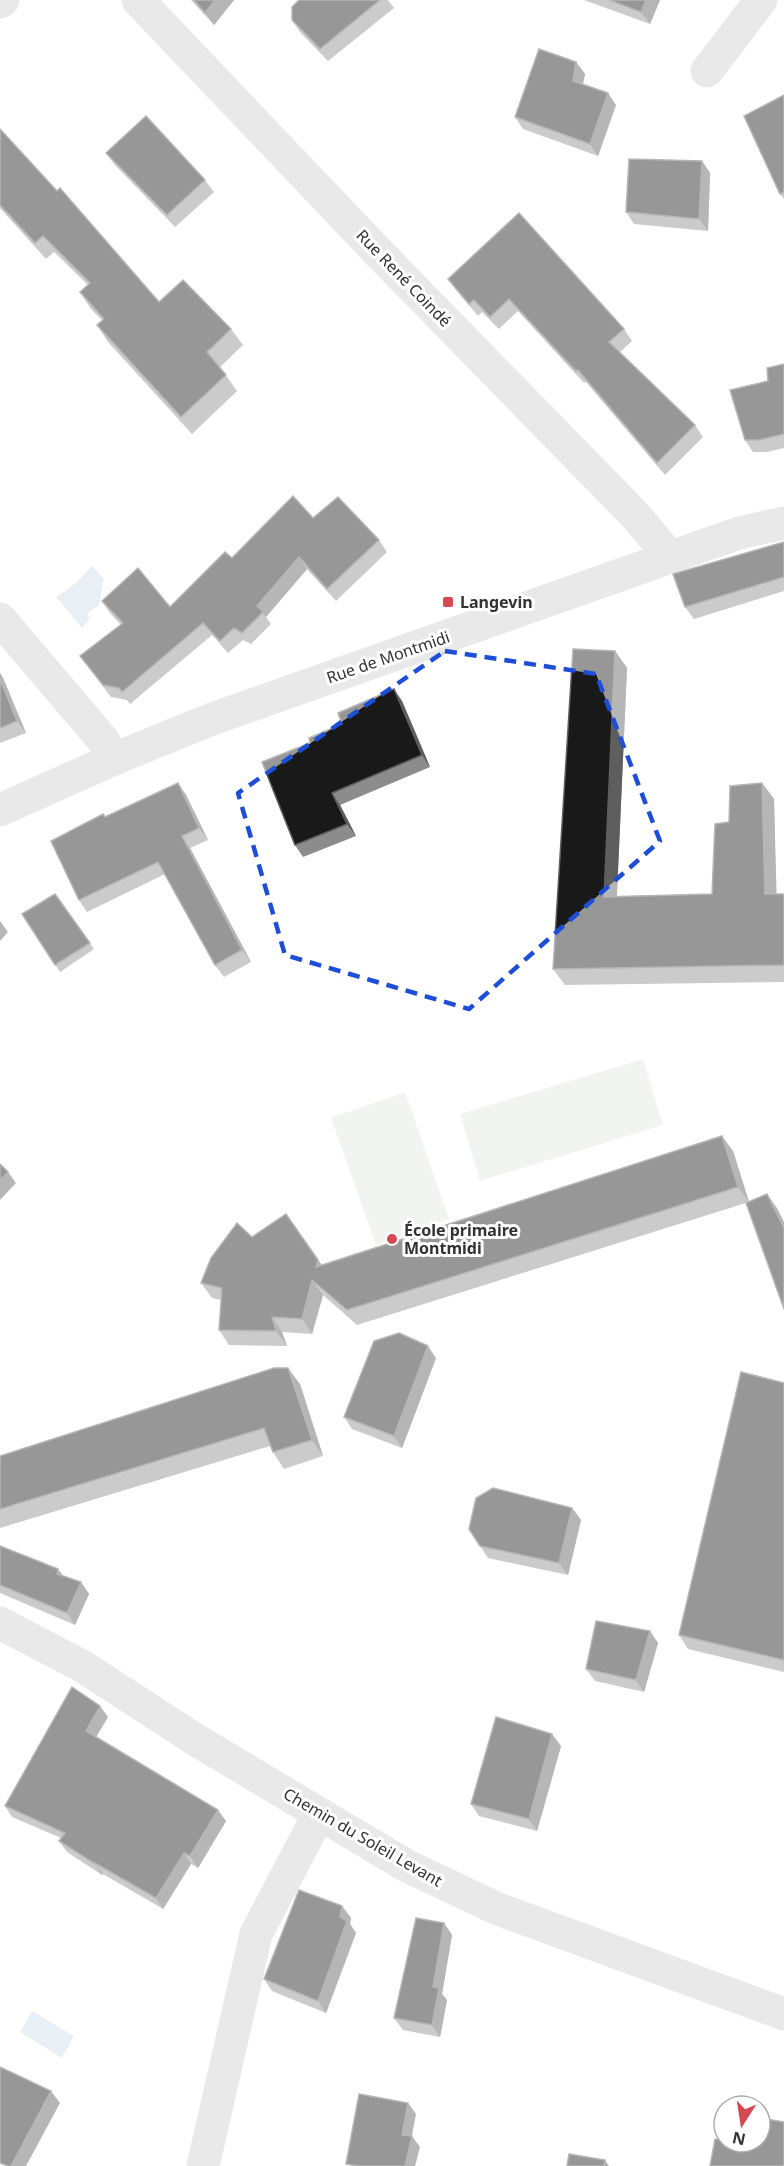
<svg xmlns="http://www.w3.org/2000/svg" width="784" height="2166" font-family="'Noto Sans',sans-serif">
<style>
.green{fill:#e2e8dc}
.water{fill:#cedee8}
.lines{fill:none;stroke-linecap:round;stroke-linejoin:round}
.minor{stroke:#cfcfcf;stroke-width:33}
.wall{fill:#8c8c8c}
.shaded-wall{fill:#5e5e5e}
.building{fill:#191919;stroke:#5e5e5e;stroke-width:1.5}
.marked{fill:none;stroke:#1d4ed8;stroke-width:4.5;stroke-dasharray:12 8;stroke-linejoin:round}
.poi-dot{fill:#d54952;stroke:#fff;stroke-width:2}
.labels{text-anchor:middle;stroke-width:6;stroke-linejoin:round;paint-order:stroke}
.street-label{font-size:16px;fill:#323232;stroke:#fff}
.poi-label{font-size:16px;font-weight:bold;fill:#323232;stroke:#fff;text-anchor:start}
</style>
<rect width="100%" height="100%" fill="#fff"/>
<!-- green -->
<g class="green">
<polygon points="643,1059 663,1125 480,1181 460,1114"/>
<polygon points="405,1092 449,1219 376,1245 331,1118"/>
</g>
<!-- water -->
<g class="water">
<polygon points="92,566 104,579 99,605 87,614 90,619 82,628 56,597 76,583"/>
<polygon points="32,2011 74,2036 62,2058 20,2032"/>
</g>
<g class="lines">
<!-- minor -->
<g class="minor">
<polyline points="138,0 375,249 634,514 670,557"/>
<polyline points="0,2 3,0"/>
<polyline points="707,71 761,0"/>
<polyline points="0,619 103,740 114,759"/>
<polyline points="0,810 114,759 212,719 739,533 784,523"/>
<polyline points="0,1623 82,1666 196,1740 407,1866 498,1909 784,2014"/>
<polyline points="203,2166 256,1934 319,1814"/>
</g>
</g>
<!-- wall -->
<g class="wall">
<polygon points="191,0 234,0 214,25"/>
<polygon points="299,0 388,0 394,8 328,61 300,32 292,20"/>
<polygon points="584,0 660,0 650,24"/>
<polygon points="576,62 585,74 583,84 616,105 598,156 523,129 515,117"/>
<polygon points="784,95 784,199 780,194"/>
<polygon points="0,129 159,302 231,329 243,345 220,367 237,391 192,434 108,342 97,325 102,320 91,309 80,292 88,285 54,252 46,259 0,208"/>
<polygon points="106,153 205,180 214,192 175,227 115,165"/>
<polygon points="702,161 710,173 708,231 634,224 626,212"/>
<polygon points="448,279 624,329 632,341 620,352 695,425 703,437 665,475 586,382 584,383 518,311 499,329 482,312 478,316 457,291"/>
<polygon points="784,364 784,448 767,452 753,452 745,440 768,381"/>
<polygon points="313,518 379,540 387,552 336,601 307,569 266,617 271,624 251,644 243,640 228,653 212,635 130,704 127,700 111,697 80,656 121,625 110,613 102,601 170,607 232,558"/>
<polygon points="784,542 784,591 694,619 685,607"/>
<polygon points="615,651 627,668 617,896 712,894 729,822 762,783 774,799 776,894 784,894 784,982 565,985 553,969"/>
<polygon points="0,673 3,678 26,733 0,743"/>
<polygon points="402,701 430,767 340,805 356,836 303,857 295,845 310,743"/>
<polygon points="178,783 186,795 208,840 190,848 251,962 224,977 215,965 165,874 87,912 79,900 105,817"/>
<polygon points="55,894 94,949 60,972 22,914"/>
<polygon points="733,1151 749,1202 357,1325 323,1295 312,1334 282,1332 287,1346 229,1345 219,1330 221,1300 212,1298 201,1283 252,1237 286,1214 322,1265"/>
<polygon points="436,1358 402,1448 352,1429 344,1417"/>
<polygon points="784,1383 784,1672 688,1649 679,1635"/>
<polygon points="300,1384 323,1456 284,1469 273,1452 270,1446 0,1528 0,1456"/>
<polygon points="572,1508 581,1520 568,1575 488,1558 480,1546"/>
<polygon points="0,1546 64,1577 81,1582 89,1594 75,1625 0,1593"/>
<polygon points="658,1643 644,1692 595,1681 586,1669"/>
<polygon points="108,1717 96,1737 226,1821 198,1868 191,1864 163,1909 103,1874 102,1875 67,1852 59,1841 61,1838 12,1817 5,1806"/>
<polygon points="561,1746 537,1831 479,1816 471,1804"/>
<polygon points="342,1906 351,1918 350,1924 356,1933 326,2013 272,1991 264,1979"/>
<polygon points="444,1923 452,1935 442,1994 447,2000 440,2037 403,2030 394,2018"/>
</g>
<!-- shaded-wall -->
<g class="shaded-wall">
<polygon points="215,0 234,0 214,25 205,13"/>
<polygon points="646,0 660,0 650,24 641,12"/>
<polygon points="576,62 585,74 581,92 573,81"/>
<polygon points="608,93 616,105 598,156 590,144"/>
<polygon points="702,161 710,173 708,231 699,219"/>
<polygon points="299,557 307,569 266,617 257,606"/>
<polygon points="615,651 627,668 616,914 604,897"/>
<polygon points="0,673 3,678 26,733 17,721 0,679"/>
<polygon points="394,689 402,701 430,767 422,755"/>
<polygon points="178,783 186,795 208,840 199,828"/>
<polygon points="762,783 774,799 777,911 765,894"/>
<polygon points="332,793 340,805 356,836 347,824"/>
<polygon points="182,836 190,848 251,962 242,950"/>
<polygon points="0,921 8,932 0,941"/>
<polygon points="722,1136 733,1151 749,1202 738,1187"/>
<polygon points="8,1172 16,1183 0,1200 0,1180"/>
<polygon points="767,1194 777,1208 784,1222 784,1228"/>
<polygon points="318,1260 328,1275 316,1267"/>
<polygon points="312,1280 323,1295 312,1334 302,1319"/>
<polygon points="272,1317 282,1332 287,1346 276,1331"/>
<polygon points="428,1346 436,1358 402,1448 394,1436"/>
<polygon points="288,1368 300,1384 323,1456 312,1440"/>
<polygon points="572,1508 581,1520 568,1575 559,1563"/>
<polygon points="58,1569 67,1581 57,1574"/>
<polygon points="81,1582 89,1594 75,1625 67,1613"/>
<polygon points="650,1631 658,1643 644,1692 636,1680"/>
<polygon points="100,1706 108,1717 93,1742 86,1731"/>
<polygon points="552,1734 561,1746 537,1831 529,1819"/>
<polygon points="218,1810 226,1821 198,1868 190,1856"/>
<polygon points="184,1853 191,1864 163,1909 156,1898"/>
<polygon points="95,1863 103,1874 102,1875 95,1864"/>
<polygon points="342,1906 351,1918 350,1924 356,1933 326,2013 318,2001"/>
<polygon points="444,1923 452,1935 442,1994 447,2000 440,2037 432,2025 433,1987"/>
<polygon points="51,2091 60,2103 26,2166 11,2166"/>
<polygon points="408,2103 416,2114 411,2140 412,2136 420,2147 415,2166 405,2166 402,2135"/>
<polygon points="605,2160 609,2166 604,2166"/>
</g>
<!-- building -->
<g class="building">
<polygon points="194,0 215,0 205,13"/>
<polygon points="299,0 380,0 320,49 292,20 292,7"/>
<polygon points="609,0 646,0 641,12"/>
<polygon points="539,49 576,62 573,81 608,93 590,144 515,117"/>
<polygon points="784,95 784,192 780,194 744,116"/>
<polygon points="146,116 205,180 167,215 106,153"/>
<polygon points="0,129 57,191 60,188 159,302 183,280 231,329 207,352 226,375 181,417 97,325 104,319 80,292 90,283 43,236 35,243 0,205"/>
<polygon points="629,159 702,161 699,219 626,212"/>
<polygon points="519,213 624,329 609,342 695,425 657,463 578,370 576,371 509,299 490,317 474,300 469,304 448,279"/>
<polygon points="784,364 784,434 759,440 745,440 730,390 768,381 767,368"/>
<polygon points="293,496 313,518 338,497 379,540 327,589 299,557 257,606 263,612 242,633 234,628 220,641 203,623 122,692 119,688 103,685 80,656 123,623 102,601 138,568 170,607 225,552 232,558"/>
<polygon points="784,542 784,577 685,607 673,574"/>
<polygon points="573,649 615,651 604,897 712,894 715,824 729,822 730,786 762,783 765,894 784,894 784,965 553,969"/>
<polygon points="0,679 17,721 0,728"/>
<polygon points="394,689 422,755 332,793 347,824 295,845 262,762 310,743 309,738 342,724 338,713"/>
<polygon points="178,783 199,828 182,836 242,950 215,965 158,862 79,900 51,841 103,814 105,817"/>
<polygon points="55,894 90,943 55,965 22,914"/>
<polygon points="722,1136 738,1187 347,1310 312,1280 302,1319 272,1317 276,1331 219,1330 222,1288 201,1283 211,1258 237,1223 252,1237 286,1214 318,1260 316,1267"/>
<polygon points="0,1164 8,1172 0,1180"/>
<polygon points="767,1194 784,1228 784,1309 746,1203"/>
<polygon points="399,1333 428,1346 394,1436 344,1417 374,1341"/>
<polygon points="274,1368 288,1368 312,1440 273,1452 264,1428 0,1509 0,1456"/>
<polygon points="741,1372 784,1383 784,1660 679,1635"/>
<polygon points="493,1488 572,1508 559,1563 480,1546 469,1529 476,1498"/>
<polygon points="0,1546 58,1569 57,1574 81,1582 67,1613 0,1585"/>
<polygon points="596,1621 650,1631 636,1680 586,1669"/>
<polygon points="72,1687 100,1706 86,1731 218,1810 190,1856 184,1853 156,1898 95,1863 95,1864 59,1841 65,1833 5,1806"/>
<polygon points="496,1717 552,1734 529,1819 471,1804"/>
<polygon points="299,1890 342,1906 340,1917 347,1921 318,2001 264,1979"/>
<polygon points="416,1918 444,1923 433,1987 439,1988 432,2025 394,2018"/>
<polygon points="0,2067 51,2091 11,2166 8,2166 0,2163"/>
<polygon points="359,2094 408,2103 402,2135 412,2136 405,2166 358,2166 346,2164"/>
<polygon points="760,2118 784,2122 784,2166 710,2166 715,2139 724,2140 724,2142 734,2142 752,2145 753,2142 760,2142"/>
<polygon points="569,2154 605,2160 604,2166 567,2166"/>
</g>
<!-- marked area -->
<path d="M0 0H784V2166H0ZM445,651l151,23 64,167 -191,168 -184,-54 -47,-162z" fill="#fff" fill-opacity=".55" fill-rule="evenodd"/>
<path class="marked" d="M445,651l151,23 64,167 -191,168 -184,-54 -47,-162z"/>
<!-- markers -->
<g class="poi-dot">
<rect x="442" y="596" width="12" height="12" rx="3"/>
<circle cx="392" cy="1239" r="6"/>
</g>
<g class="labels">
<!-- street labels -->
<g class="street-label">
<text transform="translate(404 278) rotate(46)" y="6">Rue René Coindé</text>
<text transform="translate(388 657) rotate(-19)" y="6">Rue de Montmidi</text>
<text transform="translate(363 1837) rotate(30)" y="6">Chemin du Soleil Levant</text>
</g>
<!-- poi labels -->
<g class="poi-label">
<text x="460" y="608">Langevin</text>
<text x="404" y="1236">École primaire<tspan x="404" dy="18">Montmidi</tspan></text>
</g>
</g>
<!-- north arrow -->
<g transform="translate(742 2124) rotate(192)"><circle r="28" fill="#ffffff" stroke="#adadad" stroke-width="1.5"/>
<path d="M0-4.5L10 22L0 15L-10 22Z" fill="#d54952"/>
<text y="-9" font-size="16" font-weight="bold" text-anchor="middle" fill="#323232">N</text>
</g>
</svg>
